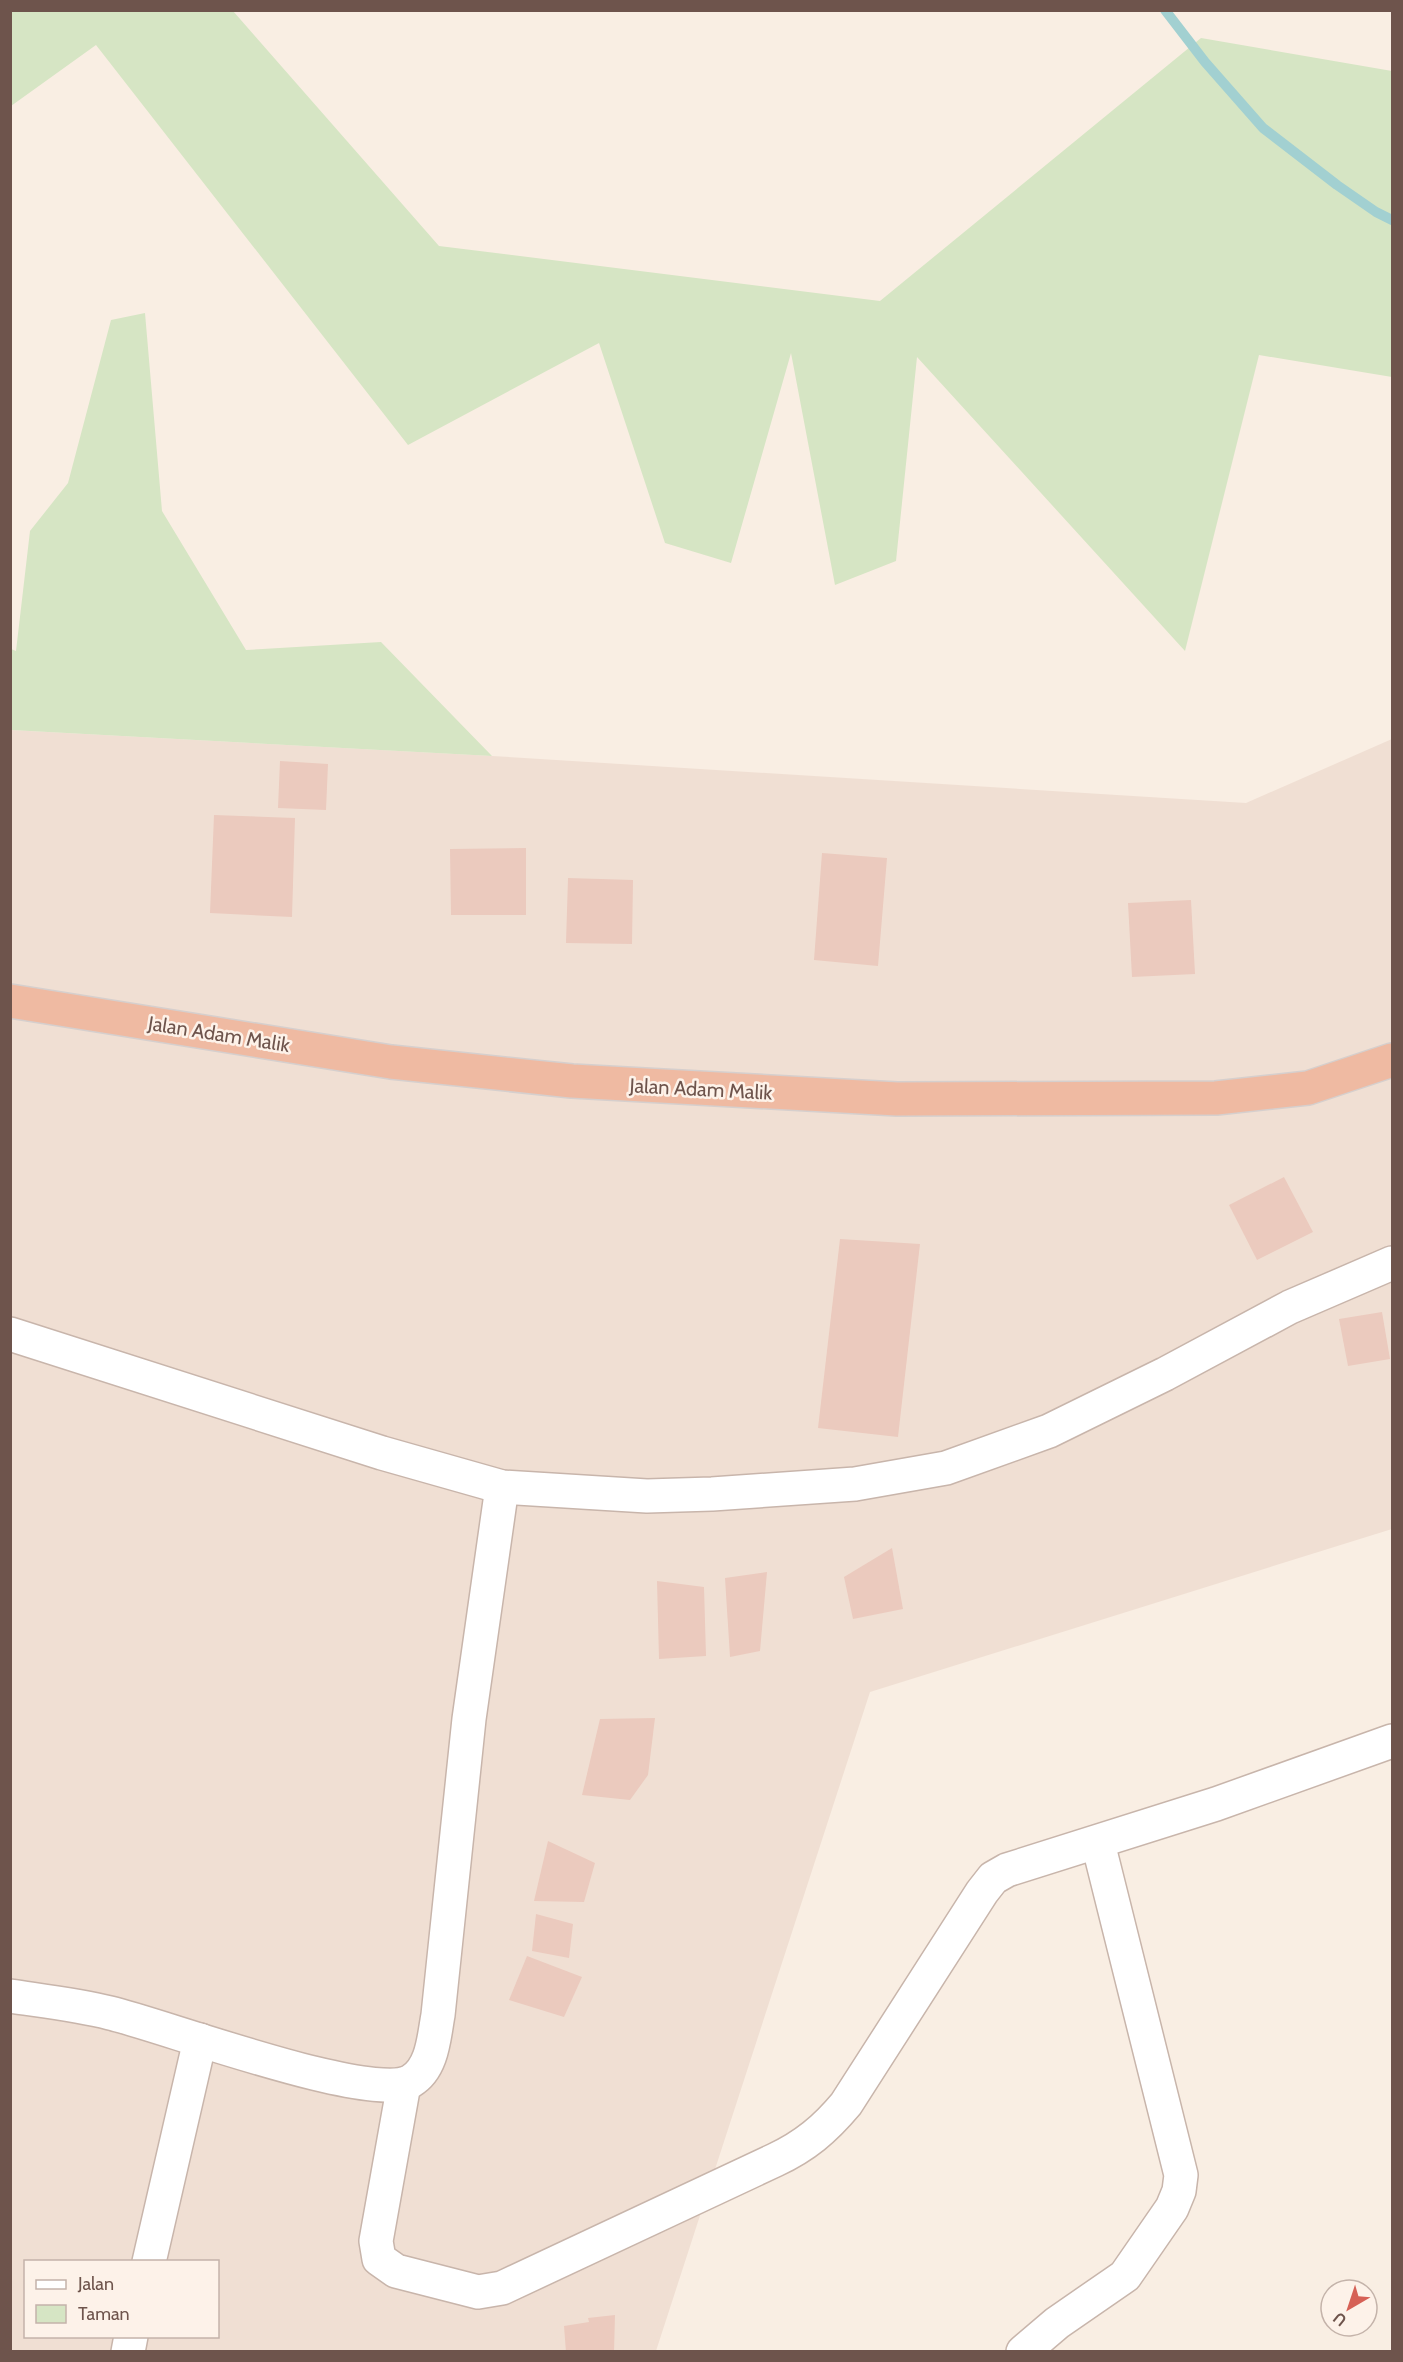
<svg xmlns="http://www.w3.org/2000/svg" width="1403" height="2362" font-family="Cabin,sans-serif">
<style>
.residential{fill:#f0dfd3;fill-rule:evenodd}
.green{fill:#d6e5c4}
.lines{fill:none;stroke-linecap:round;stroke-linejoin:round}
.stream{stroke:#a2d0d1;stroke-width:10}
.building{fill:#ebcabe}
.minor-casing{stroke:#c8b5ab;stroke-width:36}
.trunk-casing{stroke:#d6cfcd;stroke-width:36}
.minor{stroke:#fff;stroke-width:33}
.trunk{stroke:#efbaa2;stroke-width:33}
.labels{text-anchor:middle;stroke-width:5;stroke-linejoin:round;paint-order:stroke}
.street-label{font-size:20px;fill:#6e544c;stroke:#fdf2e9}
</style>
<rect width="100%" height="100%" fill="#f9eee3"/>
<!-- residential -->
<path class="residential" d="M10,730l482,26 754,47 146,-64v790l-522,163 -214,659h-645zM26,2262h192v74h-192z"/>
<!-- green -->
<g class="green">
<polygon points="11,10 233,11 439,246 880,301 1201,38 1392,71 1392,377 1259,355 1185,651 917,357 896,561 835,585 791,353 731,563 665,543 599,343 408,445 96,45 11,106"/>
<polygon points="145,313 162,511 246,650 381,642 492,756 11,730 11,649 16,651 30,531 68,483 111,320"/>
</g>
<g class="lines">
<!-- stream -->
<polyline class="stream" points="1165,10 1205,62 1263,128 1337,185 1376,212 1392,220"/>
</g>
<!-- building -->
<g class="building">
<polygon points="280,761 328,764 326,810 278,808"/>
<polygon points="214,815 295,818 292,917 210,913"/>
<polygon points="526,848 526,915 451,915 450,849"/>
<polygon points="822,853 887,858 878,966 814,960"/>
<polygon points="568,878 633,880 632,944 566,943"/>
<polygon points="1191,900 1195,974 1132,977 1128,903"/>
<polygon points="1284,1177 1313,1232 1257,1260 1229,1205"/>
<polygon points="840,1239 920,1244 898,1437 818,1428"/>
<polygon points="1382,1312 1390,1359 1348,1366 1339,1319"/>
<polygon points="892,1548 903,1609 853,1619 844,1577"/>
<polygon points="767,1572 760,1651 730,1657 725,1578"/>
<polygon points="657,1581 704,1587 706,1656 659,1659"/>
<polygon points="655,1718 648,1775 630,1800 582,1795 600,1719"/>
<polygon points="548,1841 595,1863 584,1902 534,1901"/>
<polygon points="536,1914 573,1924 569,1958 532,1951"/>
<polygon points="527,1956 582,1977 564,2017 509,2000"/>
<polygon points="615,2315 614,2352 566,2352 564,2326 589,2322 588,2318"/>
</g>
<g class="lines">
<defs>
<g id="minor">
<polyline points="10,1334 382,1453 502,1487 647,1496 712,1494 855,1484 946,1468 1049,1431 1165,1374 1290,1307 1392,1263"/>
<path d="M10,1996c33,5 68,9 100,17 52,12 262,91 301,68 22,-13 23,-45 27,-66l31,-296 33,-232"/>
<path d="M404,2084l-28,157 3,18 17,12 82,21 24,-4 273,-128c30,-14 50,-31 71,-56l136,-212 11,-14 14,-8 209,-66 176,-63"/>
<polyline points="149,2262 200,2040"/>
<polyline points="128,2352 131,2336"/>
<polyline points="1023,2352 1057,2323 1125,2276 1172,2208 1179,2191 1181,2175 1098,1843"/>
</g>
<polyline id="trunk" points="10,1001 391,1062 572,1081 897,1099 1216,1098 1308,1088 1392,1060"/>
</defs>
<!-- minor casing -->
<use href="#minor" class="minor-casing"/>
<!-- trunk casing -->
<use href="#trunk" class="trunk-casing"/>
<!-- minor -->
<use href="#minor" class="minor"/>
<!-- trunk -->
<use href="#trunk" class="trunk"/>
</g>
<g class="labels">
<!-- street labels -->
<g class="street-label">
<text transform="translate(219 1034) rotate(9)" y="7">Jalan Adam Malik</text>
<text transform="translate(701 1089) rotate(3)" y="7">Jalan Adam Malik</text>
</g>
</g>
<!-- border -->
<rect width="1403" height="2362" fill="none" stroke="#6e544c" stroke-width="24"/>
<!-- legend -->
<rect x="24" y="2260" width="195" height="78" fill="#fdf2e9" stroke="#c4b3aa" stroke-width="1.5"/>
<rect x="36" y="2280" width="30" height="9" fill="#ffffff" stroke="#c4b3aa" stroke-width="1.5"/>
<text x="78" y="2290" font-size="18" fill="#6e544c">Jalan</text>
<rect x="36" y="2305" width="30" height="18" fill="#d6e5c4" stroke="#c4b3aa" stroke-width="1.5"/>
<text x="78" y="2320" font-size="18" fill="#6e544c">Taman</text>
<!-- north arrow -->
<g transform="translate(1349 2308) rotate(219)"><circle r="28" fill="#fdf2e9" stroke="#c4b3aa" stroke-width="1.5"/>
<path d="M0-4.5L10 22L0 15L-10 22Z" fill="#d66156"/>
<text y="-9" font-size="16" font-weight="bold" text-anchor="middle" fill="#6e544c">U</text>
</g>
</svg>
